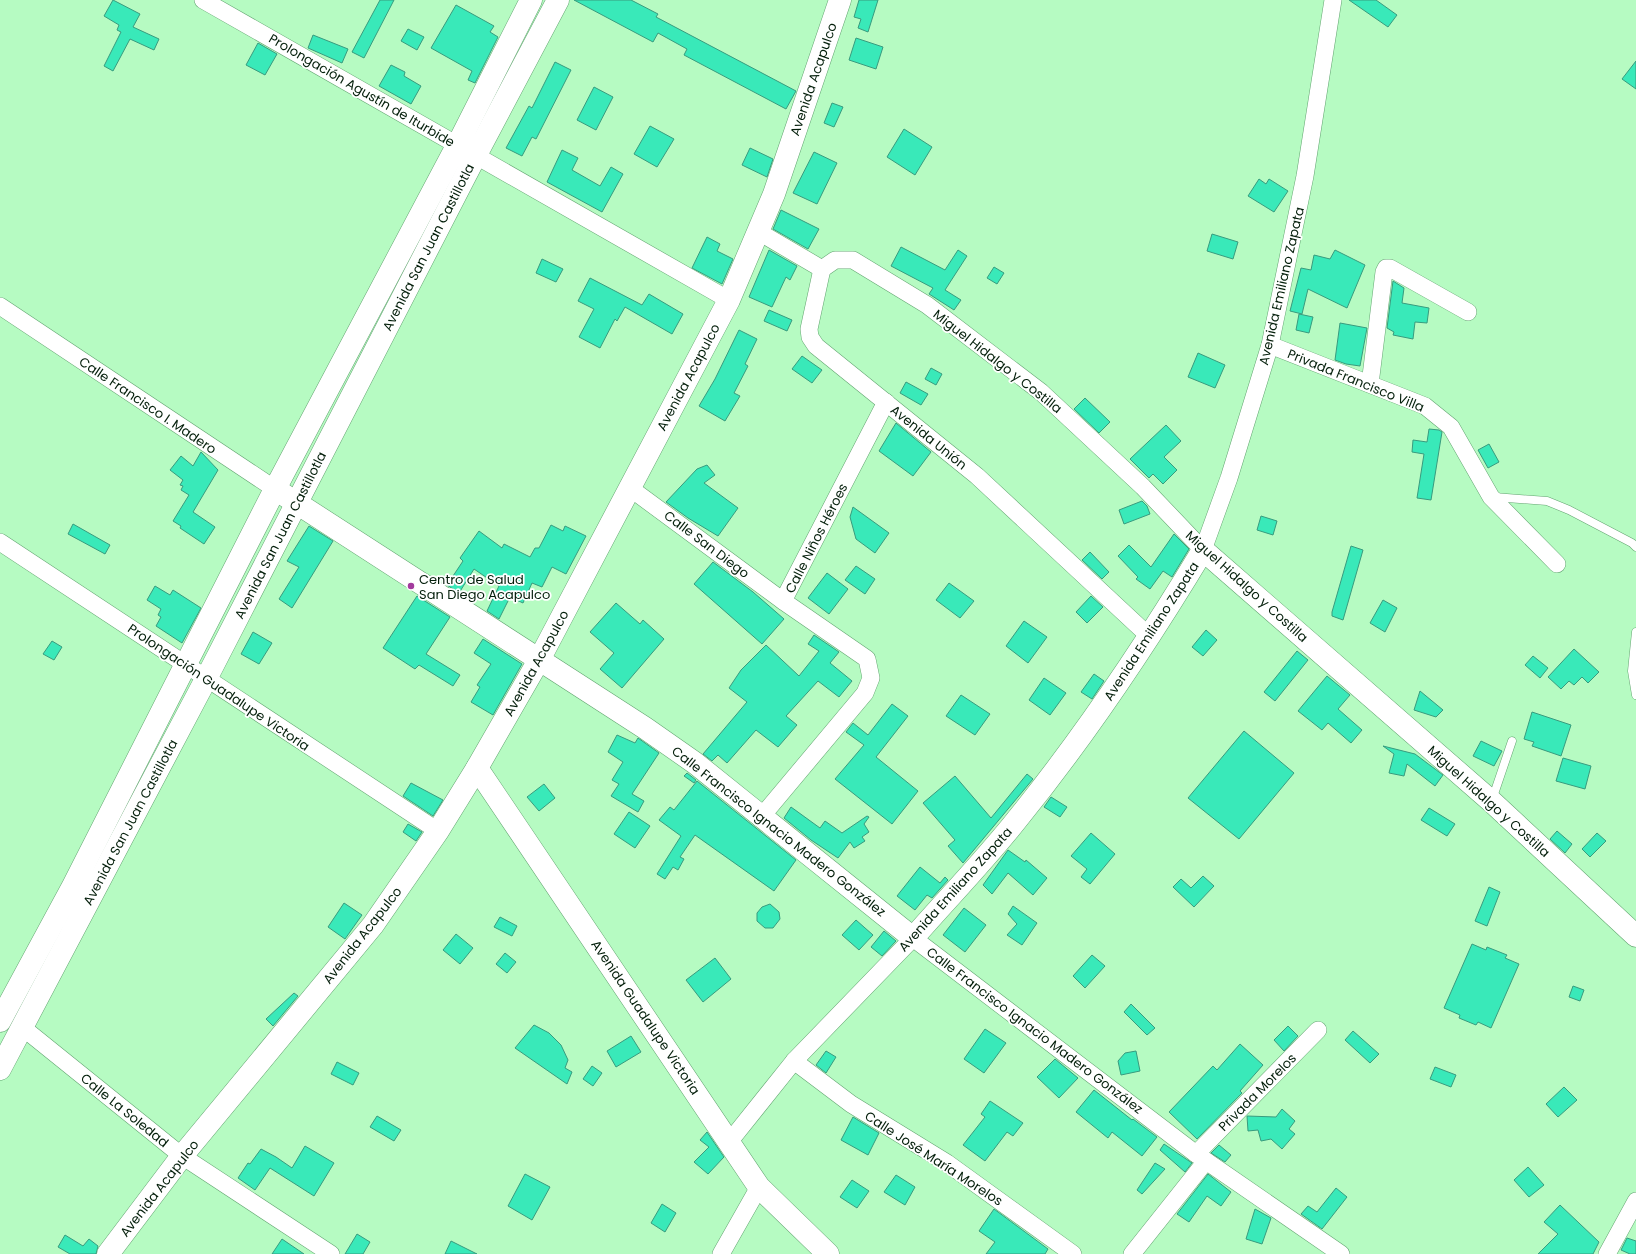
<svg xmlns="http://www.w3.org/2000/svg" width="1636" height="1254" font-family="Poppins,sans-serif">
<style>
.building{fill:#39e9b9;stroke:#389b7e}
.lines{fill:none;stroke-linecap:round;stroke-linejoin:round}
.lane-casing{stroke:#63a571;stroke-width:9}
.street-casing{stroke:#63a571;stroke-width:18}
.secondary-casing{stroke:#63a571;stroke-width:23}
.lane{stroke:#fff;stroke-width:8}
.street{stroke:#fff;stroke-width:17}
.secondary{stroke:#fff;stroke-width:22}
.poi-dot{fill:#a23a9d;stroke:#fff;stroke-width:1.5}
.labels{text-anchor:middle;stroke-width:3.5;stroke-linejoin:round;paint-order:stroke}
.street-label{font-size:13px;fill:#031e0a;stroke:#fff}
.poi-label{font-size:13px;fill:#031e0a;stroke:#fff;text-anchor:start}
</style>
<rect width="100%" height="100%" fill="#b6fbc2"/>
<!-- building -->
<g class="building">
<polygon points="113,0 140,14 133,27 159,39 154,50 130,39 113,71 104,66 121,32 117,30 119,25 104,16"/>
<polygon points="380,0 394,0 364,58 352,52"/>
<polygon points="574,0 631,0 658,14 656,17 796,91 786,109 684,55 687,49 658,33 653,42"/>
<polygon points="859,0 878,0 868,32 858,28 861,19 854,17"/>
<polygon points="1349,0 1376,0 1397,15 1388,27"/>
<polygon points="456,5 494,26 490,32 498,37 475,83 468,80 472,71 431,48"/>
<polygon points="408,29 424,37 417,50 401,41"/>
<polygon points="313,35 348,49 342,63 308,48"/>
<polygon points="856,38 883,47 876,69 849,60"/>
<polygon points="258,43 277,54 265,75 246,65"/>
<polygon points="1636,61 1636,89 1622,79"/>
<polygon points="555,62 571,70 536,139 532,137 522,156 506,148 529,106 532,108"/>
<polygon points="391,65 405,72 404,76 421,86 411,104 379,86"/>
<polygon points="594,87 613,97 596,130 577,120"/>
<polygon points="832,103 843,107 834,127 824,123"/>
<polygon points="650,126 674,139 657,167 634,154"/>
<polygon points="904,129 932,147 915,175 887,157"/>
<polygon points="750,148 773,159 767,177 742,165"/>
<polygon points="562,150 578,158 572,170 600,186 611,167 623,174 602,212 547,182"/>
<polygon points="814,152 837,163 817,204 793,193"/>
<polygon points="1259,179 1266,184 1269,179 1288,191 1274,212 1248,196"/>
<polygon points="781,210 819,229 808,249 773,229"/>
<polygon points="1212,234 1238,242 1233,259 1207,251"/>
<polygon points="707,237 720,244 717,251 733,259 722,284 692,268"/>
<polygon points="901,247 945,270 958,250 967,256 945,290 961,300 954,310 929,294 933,288 891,266"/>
<polygon points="769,250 797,266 790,280 786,277 772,307 749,297"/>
<polygon points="1335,250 1365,265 1347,308 1308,289 1302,314 1290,311 1301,268 1311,270 1314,255 1330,259"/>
<polygon points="542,259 563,269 556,282 536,273"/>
<polygon points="994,267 1004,273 997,284 987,278"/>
<polygon points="590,278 642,305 649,294 683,314 672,334 625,307 617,321 615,319 600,348 579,337 594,309 578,301"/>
<polygon points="1393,281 1404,288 1402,303 1429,308 1427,323 1415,322 1413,339 1393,335 1394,332 1387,328"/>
<polygon points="769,310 792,320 787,331 764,321"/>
<polygon points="1299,314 1313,317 1309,333 1296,330"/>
<polygon points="1340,323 1367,328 1360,366 1346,364 1335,360"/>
<polygon points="739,330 757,339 745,364 748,366 734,393 740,396 725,421 699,406 715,379"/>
<polygon points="1198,353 1225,365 1215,388 1188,377"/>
<polygon points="802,356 822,370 812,383 792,369"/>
<polygon points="931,368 942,374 936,385 925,379"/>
<polygon points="906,382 928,394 921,405 900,393"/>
<polygon points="1085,398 1110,422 1099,433 1074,409"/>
<polygon points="896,423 931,452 913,476 879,451"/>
<polygon points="1166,425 1181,441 1164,457 1177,470 1163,484 1153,474 1149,478 1130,459"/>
<polygon points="1429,429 1439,430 1442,432 1431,500 1417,498 1424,454 1412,452 1413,440 1427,442"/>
<polygon points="1489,444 1499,462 1488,468 1478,450"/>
<polygon points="201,452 218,470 193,512 215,527 204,544 180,528 181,526 173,521 189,495 181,490 183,486 180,485 183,480 170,470 181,456 193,466"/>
<polygon points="707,465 715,475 704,483 738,508 718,536 688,518 666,502 697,469"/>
<polygon points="1142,501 1147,506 1150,514 1124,524 1119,510"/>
<polygon points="853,507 889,533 875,553 856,539 850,517"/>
<polygon points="1261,516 1277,521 1273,535 1257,530"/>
<polygon points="73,524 110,545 105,554 68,534"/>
<polygon points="551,525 563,531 565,526 586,536 566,574 552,567 542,587 532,583 523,603 510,597 499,619 487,611 499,586 474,569 459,593 447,585 463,561 460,558 479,531 502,548 504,544 530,557 535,548 539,548"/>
<polygon points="309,526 333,541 292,608 279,599 299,567 287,561"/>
<polygon points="1174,534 1189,549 1172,577 1163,571 1150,589 1136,579 1138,577 1118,556 1129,545 1151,567"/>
<polygon points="1351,546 1363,550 1343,620 1332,616 1332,612"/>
<polygon points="1090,552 1109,572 1102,579 1082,560"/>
<polygon points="713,562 753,592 784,619 762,644 694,584"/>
<polygon points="856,566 875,579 865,594 845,580"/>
<polygon points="827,573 848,589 829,614 808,598"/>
<polygon points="949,583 974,601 960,618 936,600"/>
<polygon points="155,586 170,595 173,590 201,608 182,643 156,626 161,617 158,615 161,609 147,600"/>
<polygon points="417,596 450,617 426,654 460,675 453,686 419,665 415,669 383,648"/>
<polygon points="1091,596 1103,607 1087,623 1076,612"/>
<polygon points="1383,600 1397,608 1385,632 1370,623"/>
<polygon points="616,603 640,624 643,620 664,639 622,688 600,669 614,653 590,632"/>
<polygon points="1024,621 1047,637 1028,663 1006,646"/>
<polygon points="1206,630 1217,640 1203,656 1192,647"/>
<polygon points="253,632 272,643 259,664 241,654"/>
<polygon points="814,635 839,652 830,663 852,681 839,697 818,681 786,716 797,725 778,747 756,730 727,763 718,755 712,761 703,754 747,702 729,688 741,670 766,645 799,676 819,651 808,644"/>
<polygon points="483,639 522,664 493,715 471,702 480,687 477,685 491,664 474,653"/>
<polygon points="52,641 62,647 54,660 43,654"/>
<polygon points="1574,649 1599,672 1588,683 1582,677 1574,685 1569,681 1561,689 1548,677"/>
<polygon points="1297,651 1308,660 1275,701 1264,692"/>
<polygon points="1533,656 1548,668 1540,678 1525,665"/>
<polygon points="1094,674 1104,681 1092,699 1081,692"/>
<polygon points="1327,676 1350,695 1338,709 1362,730 1351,743 1328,723 1322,730 1298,711"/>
<polygon points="1044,678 1066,693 1050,715 1029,700"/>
<polygon points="1420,691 1443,710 1436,717 1414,710"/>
<polygon points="961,695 990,714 975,735 946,716"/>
<polygon points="892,704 908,716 876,757 918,791 892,824 835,779 864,745 846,732 853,723 868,735"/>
<polygon points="1532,712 1571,725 1561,756 1532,746 1534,742 1524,739"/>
<polygon points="1244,731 1294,773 1239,839 1188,798"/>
<polygon points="617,735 635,743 638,738 659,753 632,794 644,801 638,812 611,796 619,784 612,780 623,762 608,752"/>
<polygon points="1481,741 1502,751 1494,766 1473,756"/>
<polygon points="1383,746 1415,754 1443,775 1435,786 1407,764 1404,776 1389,773 1394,754"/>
<polygon points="1563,758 1591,766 1585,789 1556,781"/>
<polygon points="687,773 696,780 694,783 684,776"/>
<polygon points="1027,774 1033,779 963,863 948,846 955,840 923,803 955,776 991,818"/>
<polygon points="697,781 796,860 774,891 695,835 680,857 684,859 678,870 673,867 665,879 657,874 681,836 659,820 670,807 674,810"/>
<polygon points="411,783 443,800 433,816 403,796"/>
<polygon points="544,784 555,798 539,811 527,797"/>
<polygon points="1051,797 1067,807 1060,817 1044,807"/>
<polygon points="791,807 820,828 825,821 842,833 867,816 869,817 864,824 869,832 862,837 865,841 854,848 850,842 838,858 811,840 784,818"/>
<polygon points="1429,808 1455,824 1447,836 1421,820"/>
<polygon points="629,812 650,826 635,848 614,834"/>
<polygon points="408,824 422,832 416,841 403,832"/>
<polygon points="1557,831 1572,844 1565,853 1550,839"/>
<polygon points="1091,833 1115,854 1090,884 1081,877 1087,869 1071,856"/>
<polygon points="1597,833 1606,841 1590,857 1582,849"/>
<polygon points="1008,850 1025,862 1026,860 1047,878 1033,895 1008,873 992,894 983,885"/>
<polygon points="920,867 940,883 945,877 948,880 932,898 927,895 915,910 897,896"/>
<polygon points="1203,876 1214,886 1194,907 1173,887 1181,879 1191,888"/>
<polygon points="1489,887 1500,892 1487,926 1475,921"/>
<polygon points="344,903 362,915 345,939 328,927"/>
<polygon points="770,904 779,912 780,919 773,928 765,928 757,921 757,913 762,907"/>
<polygon points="1013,906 1037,923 1022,945 1007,935 1017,924 1008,914"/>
<polygon points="964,908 986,925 965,952 943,935"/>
<polygon points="500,917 517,926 512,936 494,927"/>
<polygon points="856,920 873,935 859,950 842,935"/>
<polygon points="884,931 896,941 882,956 871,947"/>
<polygon points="456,934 473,948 460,964 443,950"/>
<polygon points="1472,944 1486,950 1487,947 1507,955 1505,958 1519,964 1491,1028 1478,1022 1476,1025 1459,1018 1460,1015 1444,1008"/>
<polygon points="505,953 516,962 507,973 496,964"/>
<polygon points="1092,955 1105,966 1085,988 1073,976"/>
<polygon points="715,958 731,979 703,1002 686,980"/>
<polygon points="1573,986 1584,990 1580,1001 1569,997"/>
<polygon points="294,993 298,996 273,1026 266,1019"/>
<polygon points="1131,1004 1155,1028 1147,1035 1124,1012"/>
<polygon points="534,1025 549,1033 561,1045 568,1060 565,1068 572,1072 567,1084 515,1048"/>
<polygon points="1288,1026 1298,1036 1284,1051 1274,1040"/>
<polygon points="985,1029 1006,1043 984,1073 964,1059"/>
<polygon points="1353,1031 1379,1054 1370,1063 1345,1040"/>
<polygon points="631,1036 641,1052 616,1067 607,1051"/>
<polygon points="1240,1044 1263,1065 1240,1091 1242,1093 1197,1139 1169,1112 1213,1066 1217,1070"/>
<polygon points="826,1051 836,1057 826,1073 816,1065"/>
<polygon points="1136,1051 1140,1071 1121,1075 1118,1061 1125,1053"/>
<polygon points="1055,1059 1078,1078 1059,1098 1037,1077"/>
<polygon points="337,1062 359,1073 353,1085 331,1074"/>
<polygon points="592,1066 602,1073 593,1086 583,1079"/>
<polygon points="1435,1067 1456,1075 1451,1087 1430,1079"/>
<polygon points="1564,1087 1577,1100 1558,1117 1546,1104"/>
<polygon points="1094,1090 1132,1120 1133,1119 1157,1137 1142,1156 1112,1132 1108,1138 1076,1112"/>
<polygon points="990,1101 1023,1123 1013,1136 1007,1132 985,1161 963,1145 985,1117 981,1114"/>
<polygon points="1282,1109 1295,1121 1289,1129 1295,1134 1282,1149 1271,1139 1261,1141 1258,1130 1248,1131 1247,1116 1276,1117"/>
<polygon points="377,1116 401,1130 394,1141 370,1127"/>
<polygon points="853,1117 879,1133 868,1155 841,1140"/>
<polygon points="707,1132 724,1157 708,1174 694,1162 709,1147 700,1140"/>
<polygon points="1164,1144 1192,1163 1185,1172 1160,1150"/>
<polygon points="1219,1145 1231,1155 1225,1162 1211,1153"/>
<polygon points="305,1146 334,1163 314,1196 270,1168 255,1190 238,1178 248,1163 250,1164 261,1149 276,1157 292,1168"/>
<polygon points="1155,1163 1165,1169 1142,1194 1137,1190"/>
<polygon points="1528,1167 1544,1185 1529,1197 1514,1180"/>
<polygon points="525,1174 550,1187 532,1220 508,1206"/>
<polygon points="1208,1174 1231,1192 1221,1206 1207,1196 1189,1222 1177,1214"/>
<polygon points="896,1175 915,1187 905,1205 884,1192"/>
<polygon points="852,1180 869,1191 857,1208 840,1197"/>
<polygon points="1336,1188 1347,1197 1322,1229 1301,1214 1308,1206 1317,1212"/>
<polygon points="662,1204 676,1213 665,1232 651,1223"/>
<polygon points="1560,1205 1599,1242 1593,1254 1538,1254 1558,1234 1544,1222"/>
<polygon points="994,1209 1048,1249 1045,1254 986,1254 995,1242 979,1231"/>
<polygon points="1255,1209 1271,1218 1262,1244 1246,1239"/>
<polygon points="357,1234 370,1242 363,1254 345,1254"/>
<polygon points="65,1235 83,1246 89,1239 98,1246 96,1254 70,1254 58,1247"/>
<polygon points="1627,1238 1636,1241 1636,1254 1630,1254 1621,1250"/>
<polygon points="282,1239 304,1254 272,1254"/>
<polygon points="451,1241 477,1254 445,1254"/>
</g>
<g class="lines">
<defs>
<g id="lane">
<polyline points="1494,497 1547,501 1569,510 1632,543 1636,547"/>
<polyline points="1636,632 1632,671 1636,695"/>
<polyline points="1492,800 1512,741"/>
</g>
<g id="street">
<polyline points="203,0 729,300"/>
<polyline points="759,232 822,269"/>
<polyline points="822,269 835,260 853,260 927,305 1041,392 1143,487 1203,550 1229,478 1270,345 1305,176 1333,0"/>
<polyline points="822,269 809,329 810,337 816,346 977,476 1150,637"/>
<polyline points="0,306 275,489"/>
<polyline points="1270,345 1425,406 1451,427 1491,497 1557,564"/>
<polyline points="1370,384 1384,272 1386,268 1390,268 1468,312"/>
<polyline points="630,488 783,601 867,659 871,678 865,693 762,816"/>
<polyline points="0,542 438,831"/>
<polyline points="783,601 886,402"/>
<polyline points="22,1027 182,1156 331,1254"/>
<polyline points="794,1061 851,1104 947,1163 1073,1254"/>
<polyline points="730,1141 794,1061 913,938 1196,1154 1341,1254"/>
<polyline points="1196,1154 1318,1030"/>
<polyline points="721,1254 759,1187"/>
<polyline points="1132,1254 1206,1161"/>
<polyline points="1607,1254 1636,1201"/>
</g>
<g id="secondary">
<path d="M275,489l370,239 50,35 218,175c35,-40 73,-79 106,-121 68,-84 128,-174 184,-267l288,251 145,135"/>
<polyline points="477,768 759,1187 828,1254"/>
<polyline points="0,1021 73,886 275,489 458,144 531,0"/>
<polyline points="0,1069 206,679 476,155 558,0"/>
<polyline points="108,1254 182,1156 373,925 438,831 477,768 539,660 729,300 774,194 840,0"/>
</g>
</defs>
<!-- lane casing -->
<use href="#lane" class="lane-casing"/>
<!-- street casing -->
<use href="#street" class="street-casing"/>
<!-- secondary casing -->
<use href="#secondary" class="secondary-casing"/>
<!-- lane -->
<use href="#lane" class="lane"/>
<!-- street -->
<use href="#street" class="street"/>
<!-- secondary -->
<use href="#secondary" class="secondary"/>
</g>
<!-- markers -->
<circle class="poi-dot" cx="411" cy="586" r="4"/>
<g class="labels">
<!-- street labels -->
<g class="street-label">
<text transform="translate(813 79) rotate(-71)" y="5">Avenida Acapulco</text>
<text transform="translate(362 90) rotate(30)" y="5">Prolongación Agustín de Iturbide</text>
<text transform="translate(428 247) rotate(-63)" y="5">Avenida San Juan Castillotla</text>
<text transform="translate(1281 286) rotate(-77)" y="5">Avenida Emiliano Zapata</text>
<text transform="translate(998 361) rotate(38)" y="5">Miguel Hidalgo y Costilla</text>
<text transform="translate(688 377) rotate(-62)" y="5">Avenida Acapulco</text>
<text transform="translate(1356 380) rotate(22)" y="5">Privada Francisco Villa</text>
<text transform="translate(148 405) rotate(34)" y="5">Calle Francisco I. Madero</text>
<text transform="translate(929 437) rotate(39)" y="5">Avenida Unión</text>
<text transform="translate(280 535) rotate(-63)" y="5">Avenida San Juan Castillotla</text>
<text transform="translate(816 538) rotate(-63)" y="5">Calle Niños Héroes</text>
<text transform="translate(707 544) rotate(37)" y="5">Calle San Diego</text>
<text transform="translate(1247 586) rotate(42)" y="5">Miguel Hidalgo y Costilla</text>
<text transform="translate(1151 631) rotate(-57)" y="5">Avenida Emiliano Zapata</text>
<text transform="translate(536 663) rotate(-61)" y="5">Avenida Acapulco</text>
<text transform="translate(219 687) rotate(34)" y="5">Prolongación Guadalupe Victoria</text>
<text transform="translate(1489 801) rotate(42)" y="5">Miguel Hidalgo y Costilla</text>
<text transform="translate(130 822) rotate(-62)" y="5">Avenida San Juan Castillotla</text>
<text transform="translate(779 831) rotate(38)" y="5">Calle Francisco Ignacio Madero González</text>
<text transform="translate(955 889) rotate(-48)" y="5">Avenida Emiliano Zapata</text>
<text transform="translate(362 935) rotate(-52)" y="5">Avenida Acapulco</text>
<text transform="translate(646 1017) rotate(56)" y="5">Avenida Guadalupe Victoria</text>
<text transform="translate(1035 1030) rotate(37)" y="5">Calle Francisco Ignacio Madero González</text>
<text transform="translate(1257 1092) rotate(-45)" y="5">Privada Morelos</text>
<text transform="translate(125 1110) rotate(39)" y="5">Calle La Soledad</text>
<text transform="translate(934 1158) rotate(33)" y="5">Calle José María Morelos</text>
<text transform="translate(159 1188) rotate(-52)" y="5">Avenida Acapulco</text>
</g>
<!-- poi labels -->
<g class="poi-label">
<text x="419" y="584">Centro de Salud<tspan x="419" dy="15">San Diego Acapulco</tspan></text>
</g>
</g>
</svg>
